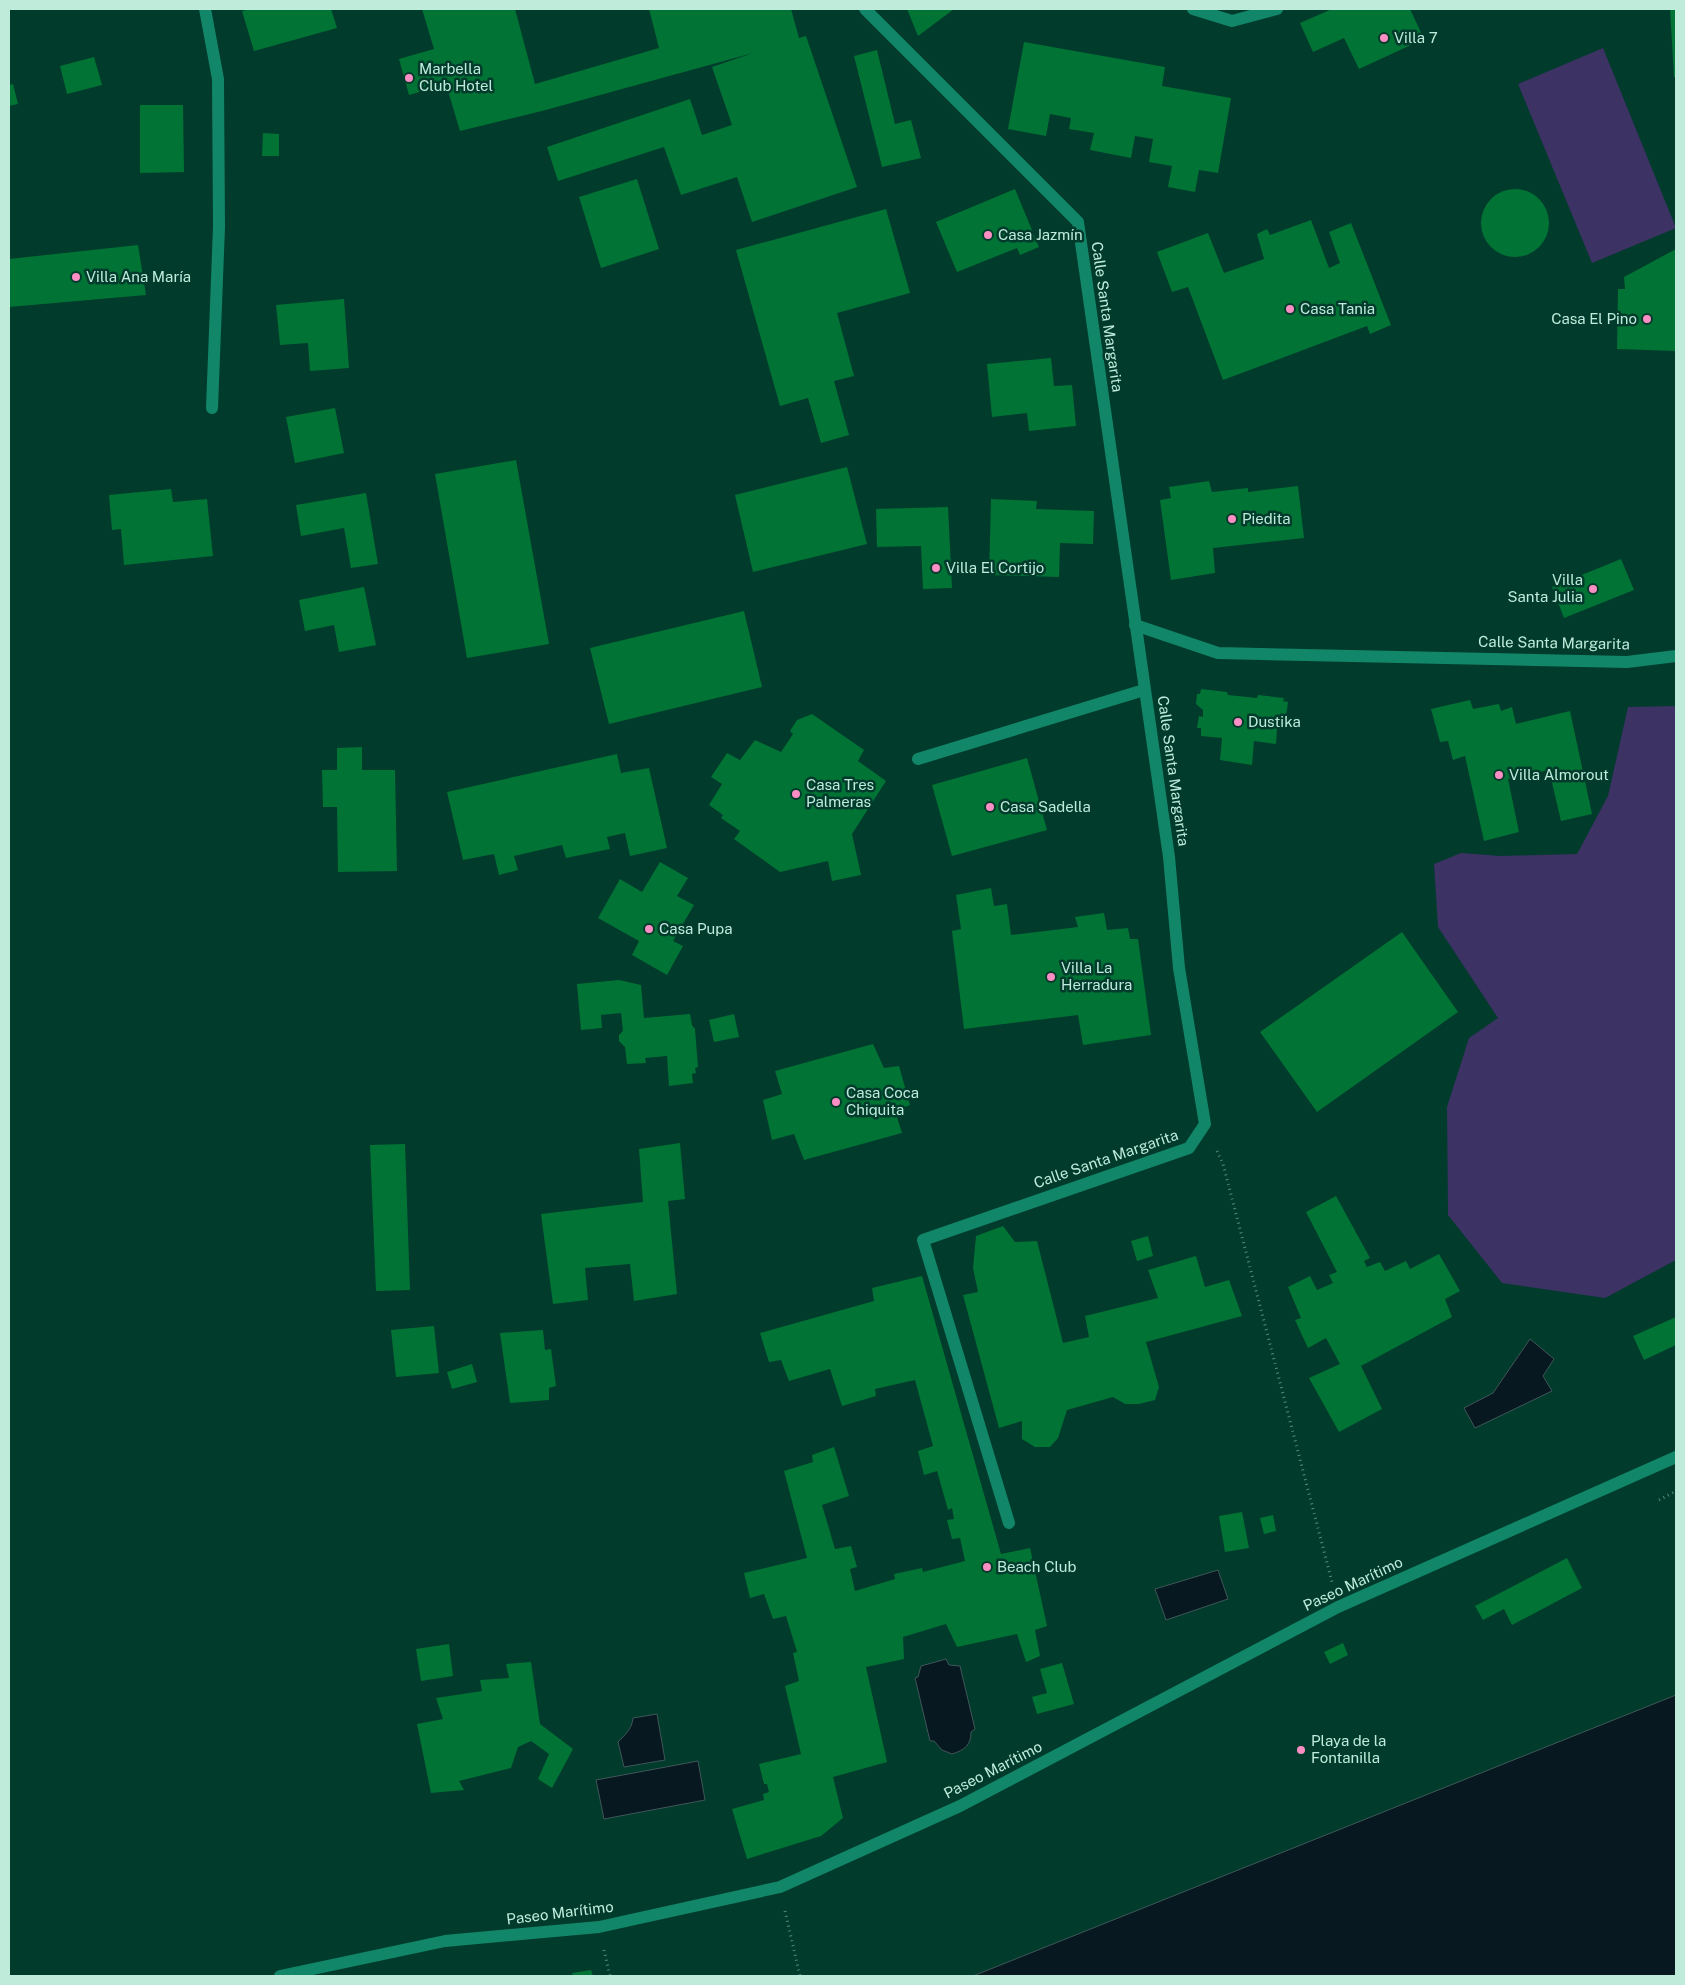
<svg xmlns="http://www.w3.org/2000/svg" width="1685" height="1985" font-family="'Public Sans',sans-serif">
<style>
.green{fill:#3c3264}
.water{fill:#081820;stroke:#3f5758}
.building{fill:#017334}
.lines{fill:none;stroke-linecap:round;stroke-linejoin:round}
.path{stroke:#568b7b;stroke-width:3;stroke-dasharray:1 4;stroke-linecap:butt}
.minor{stroke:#118669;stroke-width:12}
.poi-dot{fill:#fb8fc4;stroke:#003b2c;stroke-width:2}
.labels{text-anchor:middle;stroke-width:5;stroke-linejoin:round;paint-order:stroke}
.poi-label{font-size:15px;fill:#beebda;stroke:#003b2c;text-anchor:start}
.street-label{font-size:15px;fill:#beebda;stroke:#003b2c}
</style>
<rect width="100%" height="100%" fill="#003b2c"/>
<!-- green -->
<g class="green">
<polygon points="1603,48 1676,228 1592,263 1518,84"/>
<polygon points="1676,706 1676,1260 1605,1298 1502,1283 1448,1215 1447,1107 1469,1038 1498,1018 1438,927 1434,864 1461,853 1501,856 1577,854 1608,796 1628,707"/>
</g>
<!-- water -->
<g class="water">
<polygon points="1530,1339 1554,1359 1543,1376 1552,1391 1475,1428 1464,1408 1493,1393"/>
<polygon points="1218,1570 1228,1599 1166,1620 1155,1589"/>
<path d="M946,1659l3,6 11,1 15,63 -4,3c0,13 -6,18 -19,22l-10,-4 -8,-9h-4l-15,-63 3,-1 3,-11z"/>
<polygon points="1676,1695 1676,1976 973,1976"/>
<path d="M657,1714l8,46 -41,7 -6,-25c7,-7 14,-13 15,-24z"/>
<polygon points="698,1761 705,1800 604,1819 596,1780"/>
</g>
<!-- building -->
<g class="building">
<polygon points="250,9 331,9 337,28 254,51 242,11"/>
<polygon points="422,9 515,9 535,84 659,48 649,9 791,9 799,38 806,36 857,187 752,222 737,177 681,195 664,147 558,181 547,147 690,99 702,135 732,125 712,67 753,53 542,111 460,131 446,84 409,95 399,59 434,49"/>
<polygon points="907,9 954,9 918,36"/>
<polygon points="1332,9 1410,9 1424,39 1359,69 1344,38 1313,52 1300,23"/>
<polygon points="1670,9 1676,9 1676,77 1674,77"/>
<polygon points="1024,42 1165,67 1162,86 1231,98 1218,173 1199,170 1195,192 1168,187 1172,166 1149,162 1153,139 1135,136 1131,158 1090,150 1094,133 1069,129 1071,118 1050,114 1046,136 1008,129"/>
<polygon points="877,50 895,124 911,120 921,158 882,167 854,56"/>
<polygon points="94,57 102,85 67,94 60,66"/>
<polygon points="13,84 18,104 9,106 9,85"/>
<polygon points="140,105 183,105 184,172 140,173"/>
<polygon points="263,133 279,134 279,156 262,156"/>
<polygon points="637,179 659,249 601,268 579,197"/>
<polygon points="1015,189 1039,247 1020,255 1017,248 957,272 936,222"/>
<circle cx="1515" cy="223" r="34"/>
<polygon points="886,209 910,293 837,313 854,376 834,381 849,435 821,443 808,398 780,406 736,250"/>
<polygon points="1311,220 1329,268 1340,263 1329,232 1351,223 1391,325 1370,334 1367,326 1223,380 1188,287 1172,292 1157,252 1208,233 1224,273 1264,259 1257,234 1267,229 1270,235"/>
<polygon points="138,245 146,295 9,307 9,259"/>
<polygon points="1676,249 1676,351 1617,349 1618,289 1625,289 1624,277"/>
<polygon points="344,299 349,368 310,371 308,343 280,345 276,305"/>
<polygon points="1051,358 1054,386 1072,385 1076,426 1029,431 1027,413 992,417 987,364"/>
<polygon points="335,408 344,453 295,463 286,417"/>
<polygon points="516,460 549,644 467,658 435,474"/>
<polygon points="847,467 867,544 753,572 735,495"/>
<polygon points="1209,481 1212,492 1248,488 1248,492 1298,486 1304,538 1213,548 1215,573 1171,580 1160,500 1171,498 1169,487"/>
<polygon points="171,489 173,502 207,499 213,556 124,565 121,529 112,530 109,495"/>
<polygon points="366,493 378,564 351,568 344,528 301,536 296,505"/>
<polygon points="991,499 1037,501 1036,509 1094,511 1093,544 1060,543 1059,577 989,575"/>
<polygon points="948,507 952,588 923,589 921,546 877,547 876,509"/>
<polygon points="1621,559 1634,590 1564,618 1552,587"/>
<polygon points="364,587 376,645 339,652 334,625 305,631 299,600"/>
<polygon points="744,611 762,687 609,724 590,648"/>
<polygon points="1201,689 1227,692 1228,695 1257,698 1258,695 1284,698 1283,701 1288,702 1286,716 1278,716 1276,744 1254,741 1252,765 1220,760 1222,738 1201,736 1201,728 1197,728 1199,716 1203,717 1203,710 1196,704 1197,694 1200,694"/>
<polygon points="1470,700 1473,709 1499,704 1501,711 1512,707 1516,724 1570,711 1592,814 1561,821 1549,770 1508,779 1519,832 1484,841 1465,756 1453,760 1448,741 1440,742 1431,709"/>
<polygon points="812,714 864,750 858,761 886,781 852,834 861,875 832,881 828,861 780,872 734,839 740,831 721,818 723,815 709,805 722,784 711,777 727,753 740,760 755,740 781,752 793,734 790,731 797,720"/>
<polygon points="362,747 362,770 395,770 397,871 338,872 337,807 323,807 322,770 337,770 337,748"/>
<polygon points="617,754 621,773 649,768 667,848 630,856 625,833 607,837 610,849 566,858 562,845 514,856 518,870 499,875 494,854 463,860 447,792"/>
<polygon points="1027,758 1047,830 952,856 932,785"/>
<polygon points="660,862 688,878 677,896 694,905 673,941 683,946 667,975 632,955 639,941 598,918 620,879 642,892"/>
<polygon points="991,888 994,906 1007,904 1011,935 1078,927 1075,917 1104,913 1107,930 1128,928 1130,939 1138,939 1151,1035 1083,1045 1078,1015 964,1029 952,931 961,929 956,895"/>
<polygon points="1402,932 1458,1012 1317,1112 1260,1032"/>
<polygon points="619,980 641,985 644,1018 690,1014 692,1025 695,1029 698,1067 695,1068 696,1073 692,1074 693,1083 669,1086 667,1056 645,1058 646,1063 627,1064 625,1047 619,1041 619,1035 623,1031 621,1013 601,1015 602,1028 581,1030 577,984"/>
<polygon points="734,1014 739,1037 714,1042 709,1020"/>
<polygon points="873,1044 884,1068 899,1066 910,1105 895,1111 902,1133 804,1160 794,1134 772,1140 763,1100 782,1094 775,1071"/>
<polygon points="680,1143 685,1199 668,1201 677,1294 634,1301 630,1264 585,1268 588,1300 553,1304 541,1214 643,1202 639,1149"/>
<polygon points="405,1144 410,1290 376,1291 370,1145"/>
<polygon points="1336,1196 1370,1258 1364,1261 1367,1267 1380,1262 1385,1271 1406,1261 1410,1269 1439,1254 1460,1291 1445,1299 1452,1317 1361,1366 1382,1409 1339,1432 1309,1378 1340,1364 1326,1338 1308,1348 1295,1320 1301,1318 1288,1287 1310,1276 1317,1290 1333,1283 1329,1275 1337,1272 1306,1212"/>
<polygon points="1003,1226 1015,1242 1037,1241 1063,1343 1089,1337 1085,1316 1158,1298 1148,1270 1196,1256 1205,1287 1229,1280 1242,1316 1146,1342 1159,1387 1155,1400 1139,1404 1125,1404 1113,1397 1067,1410 1058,1438 1050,1447 1035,1447 1022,1439 1022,1421 999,1428 963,1295 978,1292 973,1268 976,1236"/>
<polygon points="1148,1236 1153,1256 1137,1261 1131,1241"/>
<polygon points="922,1276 1001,1554 1030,1548 1047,1626 1035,1630 1040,1656 1026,1662 1017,1634 957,1647 946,1624 903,1637 904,1659 866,1667 887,1762 833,1777 843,1818 821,1836 747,1859 732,1809 764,1800 763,1794 769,1792 767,1784 764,1784 759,1764 801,1754 785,1686 799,1681 793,1653 797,1652 786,1616 773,1619 764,1594 750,1598 744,1573 807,1558 784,1471 813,1462 812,1455 834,1447 849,1496 822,1505 835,1549 851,1546 857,1567 850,1569 855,1591 895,1579 894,1574 922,1568 923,1572 965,1561 960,1538 952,1539 947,1520 954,1519 952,1508 948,1510 937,1471 924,1475 918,1451 933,1446 915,1380 875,1389 876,1396 842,1406 830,1369 789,1381 781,1360 769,1362 760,1333 874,1301 872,1288"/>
<polygon points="1676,1317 1676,1345 1644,1360 1633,1336"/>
<polygon points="434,1326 439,1373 396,1377 391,1330"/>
<polygon points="543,1330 545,1350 551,1349 556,1386 549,1388 549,1400 510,1403 500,1333"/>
<polygon points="472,1364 477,1382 452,1389 447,1372"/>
<polygon points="1242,1512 1249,1548 1225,1552 1219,1516"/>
<polygon points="1273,1515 1276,1531 1264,1534 1260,1518"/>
<polygon points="1567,1558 1582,1588 1512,1625 1504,1609 1483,1620 1475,1606"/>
<polygon points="1343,1643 1348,1655 1330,1664 1324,1652"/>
<polygon points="449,1644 453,1676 421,1681 416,1649"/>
<polygon points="531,1662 540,1724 573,1749 552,1788 538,1779 549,1754 531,1741 518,1747 511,1768 459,1781 464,1790 431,1793 417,1724 443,1719 436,1698 482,1691 480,1680 509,1678 506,1664"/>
<polygon points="1062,1663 1074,1704 1037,1714 1032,1697 1047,1693 1040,1669"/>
<polygon points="591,1970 593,1976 573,1976 572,1973"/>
</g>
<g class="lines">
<!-- path -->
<g class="path">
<polyline points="1217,1151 1223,1164 1332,1582"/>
<polyline points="1659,1500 1676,1491"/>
<polyline points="785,1911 800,1976"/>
<polyline points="604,1950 610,1976"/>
</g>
<!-- minor -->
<g class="minor">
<polyline points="205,9 218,79 219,227 212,408"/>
<polyline points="865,9 1078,222 1169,857 1179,968 1205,1124 1189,1148 923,1240 1009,1523"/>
<polyline points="1193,9 1232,21 1277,9"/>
<polyline points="1135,625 1218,653 1627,662 1676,656"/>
<polyline points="918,759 1144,690"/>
<polyline points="280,1976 445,1941 599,1927 780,1887 960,1806 1338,1607 1676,1457"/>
</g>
</g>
<!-- markers -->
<g class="poi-dot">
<circle cx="1384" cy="38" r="5"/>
<circle cx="409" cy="78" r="5"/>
<circle cx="988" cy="235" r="5"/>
<circle cx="76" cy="277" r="5"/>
<circle cx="1290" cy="309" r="5"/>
<circle cx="1647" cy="319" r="5"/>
<circle cx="1232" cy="519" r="5"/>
<circle cx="936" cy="568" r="5"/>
<circle cx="1593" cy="589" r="5"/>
<circle cx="1238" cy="722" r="5"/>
<circle cx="1499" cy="775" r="5"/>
<circle cx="796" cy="794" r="5"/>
<circle cx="990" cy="807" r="5"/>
<circle cx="649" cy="929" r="5"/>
<circle cx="1051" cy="977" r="5"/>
<circle cx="836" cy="1102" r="5"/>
<circle cx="987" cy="1567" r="5"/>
<circle cx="1301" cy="1750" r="5"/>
</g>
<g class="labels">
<!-- poi labels -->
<g class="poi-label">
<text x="1394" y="43">Villa 7</text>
<text x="419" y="74">Marbella<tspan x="419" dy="17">Club Hotel</tspan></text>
<text x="998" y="240">Casa Jazmín</text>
<text x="86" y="282">Villa Ana María</text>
<text x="1300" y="314">Casa Tania</text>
<text x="1637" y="324" text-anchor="end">Casa El Pino</text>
<text x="1242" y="524">Piedita</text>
<text x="946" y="573">Villa El Cortijo</text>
<text x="1583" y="585" text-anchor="end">Villa<tspan x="1583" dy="17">Santa Julia</tspan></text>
<text x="1248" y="727">Dustika</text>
<text x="1509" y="780">Villa Almorout</text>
<text x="806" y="790">Casa Tres<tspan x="806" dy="17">Palmeras</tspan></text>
<text x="1000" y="812">Casa Sadella</text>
<text x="659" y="934">Casa Pupa</text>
<text x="1061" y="973">Villa La<tspan x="1061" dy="17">Herradura</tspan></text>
<text x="846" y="1098">Casa Coca<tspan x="846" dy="17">Chiquita</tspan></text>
<text x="997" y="1572">Beach Club</text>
<text x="1311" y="1746">Playa de la<tspan x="1311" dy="17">Fontanilla</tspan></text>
</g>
<!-- street labels -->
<g class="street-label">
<text transform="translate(1107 317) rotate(82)" y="5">Calle Santa Margarita</text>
<text transform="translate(1554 643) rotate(1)" y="5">Calle Santa Margarita</text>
<text transform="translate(1173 771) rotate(82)" y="5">Calle Santa Margarita</text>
<text transform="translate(1106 1159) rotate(-19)" y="5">Calle Santa Margarita</text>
<text transform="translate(1353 1584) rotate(-25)" y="5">Paseo Marítimo</text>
<text transform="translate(993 1770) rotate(-27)" y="5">Paseo Marítimo</text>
<text transform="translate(560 1913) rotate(-7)" y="5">Paseo Marítimo</text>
</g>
</g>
<!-- border -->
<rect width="1685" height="1985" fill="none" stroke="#beebda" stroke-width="20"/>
</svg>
